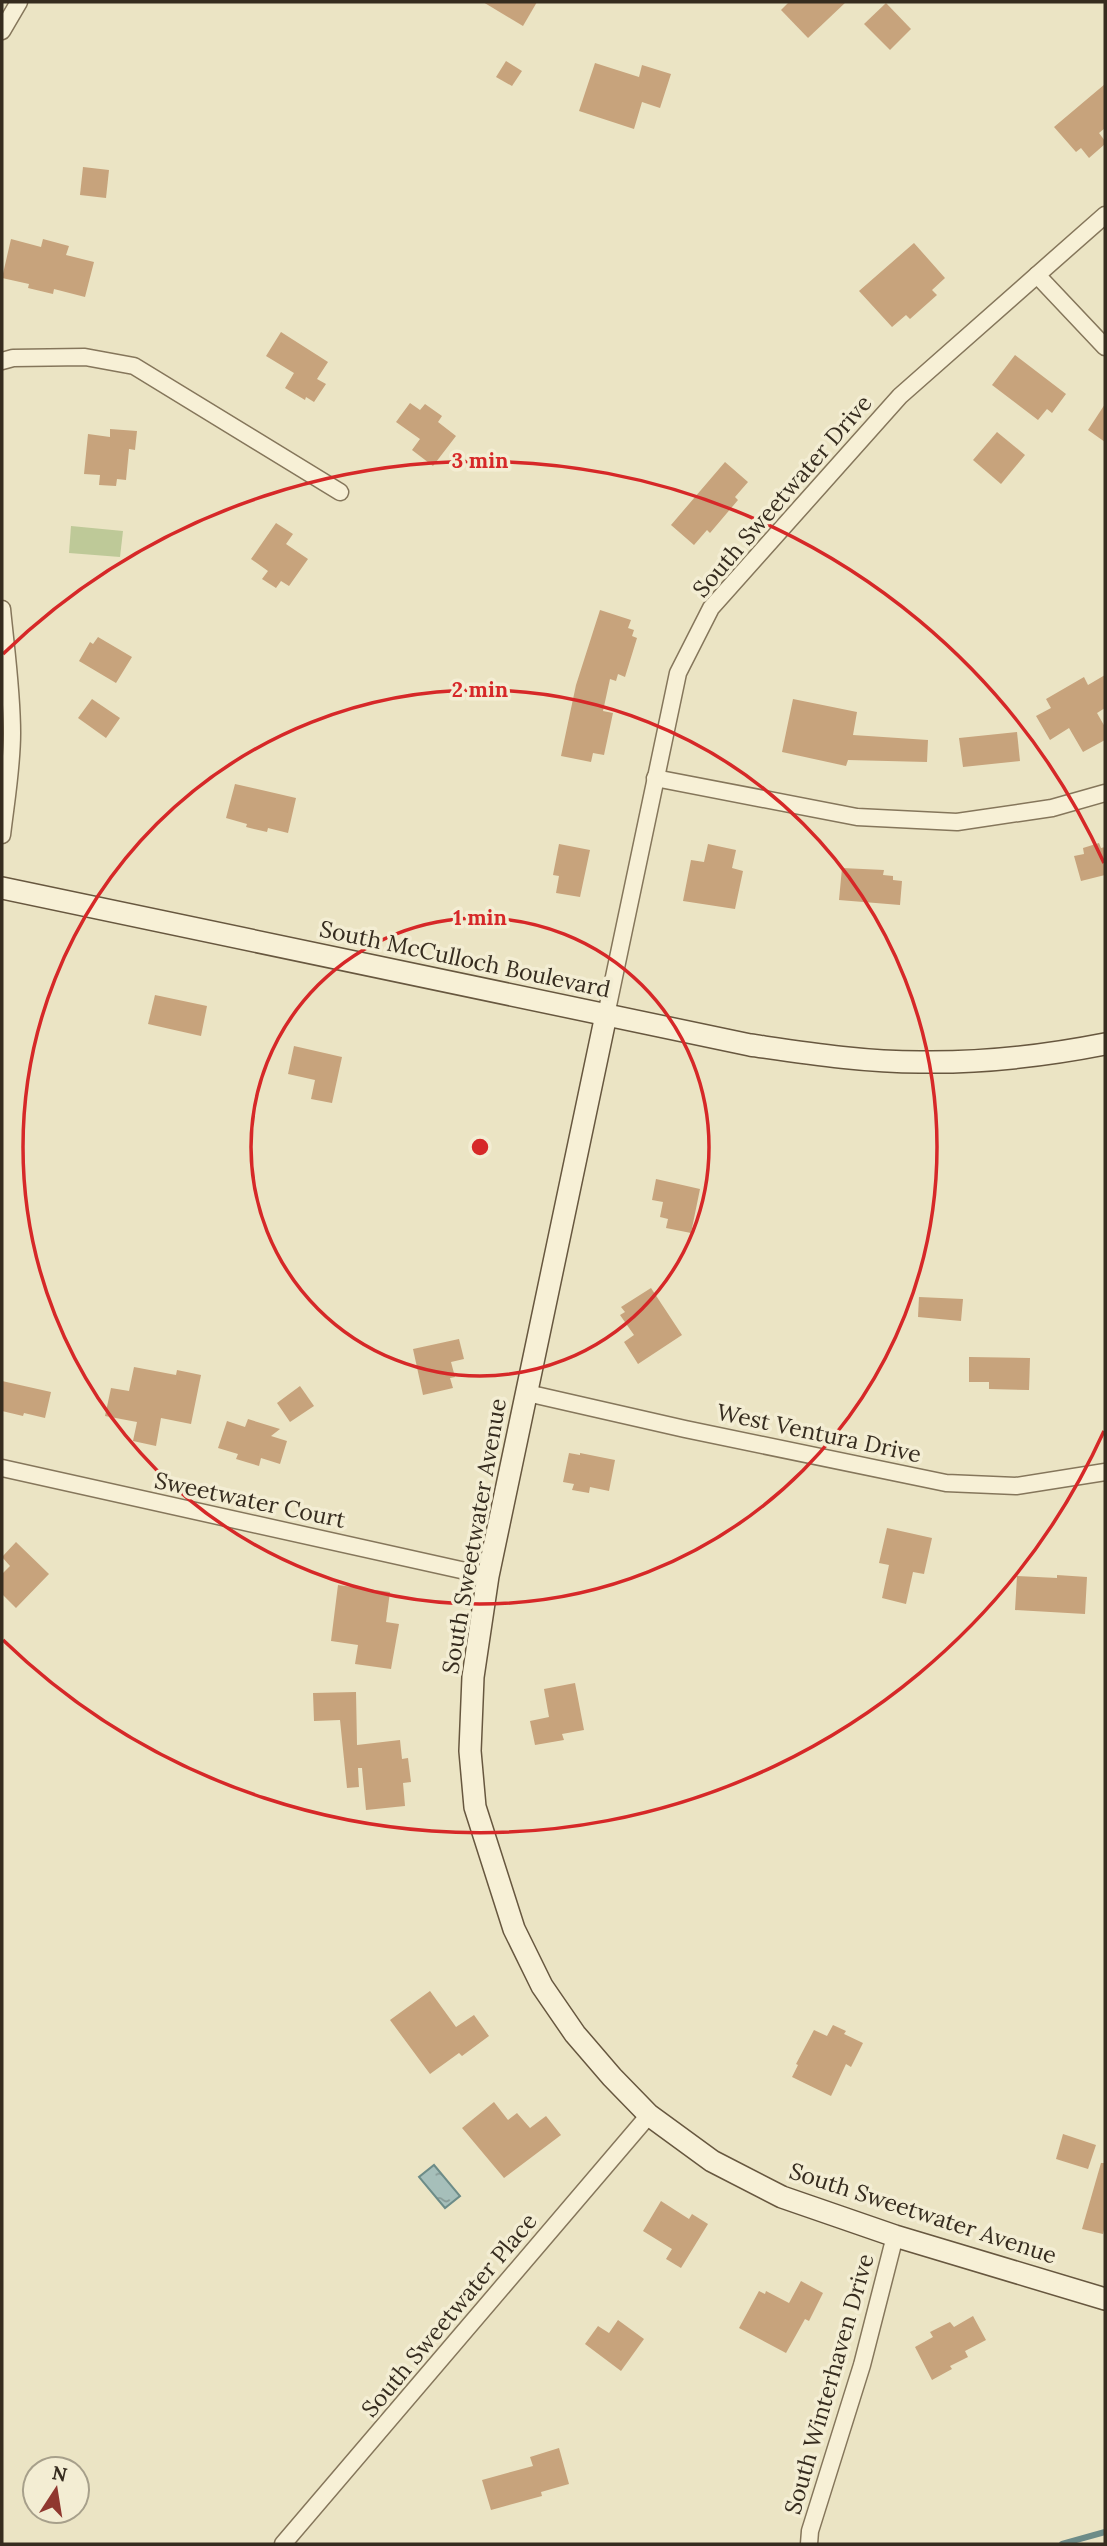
<svg xmlns="http://www.w3.org/2000/svg" width="1107" height="2546" font-family="Lora,serif">
<style>
.garden{fill:#bec998}
.water{fill:url(#water-ripples);stroke:#6d8c88;stroke-width:2}
.lines{fill:none;stroke-linecap:round;stroke-linejoin:round}
.stream{stroke:#6d8c88;stroke-width:6}
.building{fill:#c7a37c}
.street-casing{stroke:#85765b;stroke-width:19}
.secondary-casing{stroke:#67573f;stroke-width:24}
.street{stroke:#f7f0d6;stroke-width:16}
.secondary{stroke:#f7f0d6;stroke-width:21}
.ring{fill:none;stroke:#d62828;stroke-width:3.5}
.labels{text-anchor:middle;stroke-width:7;stroke-linejoin:round;paint-order:stroke}
.street-label{font-size:23px;fill:#362c1f;stroke:#f3edd3}
.centre{fill:#d62828;stroke:#f3edd3;stroke-width:3.5}
.ring-label{font-size:21px;text-anchor:middle;font-weight:bold;fill:#d62828;stroke:#f3edd3;stroke-width:7;stroke-linejoin:round;paint-order:stroke}
</style>
<defs>
<pattern id="water-ripples" width="26" height="14" patternUnits="userSpaceOnUse" patternTransform="scale(1.75)"><rect width="26" height="14" fill="#a6bfba"/><path d="M2 4q2-2 4 0t4 0M15 11q2-2 4 0t4 0" fill="none" stroke="#889b97"/></pattern>
</defs>
<rect width="100%" height="100%" fill="#ebe4c4"/>
<!-- garden -->
<polygon class="garden" points="71,526 123,531 120,557 69,553"/>
<!-- water -->
<polygon class="water" points="434,2165 460,2196 445,2208 419,2177"/>
<g class="lines">
<!-- stream -->
<polyline class="stream" points="1062,2544 1105,2532"/>
</g>
<!-- building -->
<g class="building">
<polygon points="483,2 537,2 523,26"/>
<polygon points="789,2 846,2 808,38 781,10"/>
<polygon points="886,3 911,29 890,50 864,24"/>
<polygon points="506,61 522,71 512,86 496,77"/>
<polygon points="595,63 639,77 642,65 671,74 660,108 642,102 634,129 579,111"/>
<polygon points="1105,84 1105,128 1099,133 1105,141 1105,144 1089,158 1081,148 1076,152 1054,127"/>
<polygon points="83,167 109,170 106,198 80,195"/>
<polygon points="11,239 41,247 43,239 69,246 66,255 94,262 85,297 54,289 53,294 28,288 29,284 2,278"/>
<polygon points="914,243 945,278 932,290 937,295 910,319 906,315 892,327 859,291"/>
<polygon points="281,332 328,362 317,379 326,384 314,402 306,397 305,400 285,388 294,373 266,356"/>
<polygon points="1015,355 1066,394 1052,413 1047,409 1038,420 992,385"/>
<polygon points="410,403 420,410 425,404 442,416 438,422 456,436 433,466 412,450 420,439 396,422"/>
<polygon points="1105,404 1105,442 1088,430"/>
<polygon points="110,429 137,431 135,450 129,449 126,480 117,479 116,486 99,485 100,475 84,474 88,434 110,437"/>
<polygon points="997,432 1025,455 1001,484 973,460"/>
<polygon points="725,462 748,482 735,497 738,500 710,533 707,530 694,545 671,525"/>
<polygon points="276,523 293,534 286,544 308,559 289,586 281,581 276,588 262,579 268,571 251,559"/>
<polygon points="600,610 631,620 628,628 634,630 632,636 637,638 625,677 618,674 616,681 610,679 603,711 613,713 604,755 593,753 591,762 561,756 576,685"/>
<polygon points="98,637 132,657 116,683 79,661 90,642 93,644"/>
<polygon points="1105,675 1105,708 1097,713 1105,727 1105,740 1083,752 1069,728 1050,740 1036,716 1051,708 1046,699 1084,677 1088,685"/>
<polygon points="92,699 120,718 106,738 78,718"/>
<polygon points="793,699 857,712 853,735 928,740 927,762 848,760 846,766 782,752"/>
<polygon points="1017,732 1020,761 963,767 959,738"/>
<polygon points="235,784 296,798 288,833 268,828 267,832 246,827 247,824 226,818"/>
<polygon points="1099,843 1101,848 1105,847 1105,875 1081,881 1074,856 1084,854 1083,848"/>
<polygon points="559,844 590,850 580,897 556,893 559,876 553,875"/>
<polygon points="708,844 736,850 732,868 743,871 735,909 683,901 691,860 704,862"/>
<polygon points="842,868 884,870 883,875 893,876 893,880 902,881 900,905 839,900"/>
<polygon points="155,995 207,1006 201,1036 148,1024"/>
<polygon points="294,1046 342,1057 332,1103 311,1099 315,1080 288,1074"/>
<polygon points="656,1179 700,1189 691,1233 666,1228 668,1219 660,1217 663,1202 652,1200"/>
<polygon points="651,1288 682,1335 638,1364 624,1342 634,1335 620,1315 625,1312 621,1307"/>
<polygon points="919,1297 963,1299 961,1321 918,1317"/>
<polygon points="459,1339 464,1359 451,1362 455,1377 450,1378 453,1388 423,1395 413,1349"/>
<polygon points="969,1357 1030,1358 1029,1390 989,1389 989,1382 969,1382"/>
<polygon points="134,1367 176,1375 177,1370 201,1375 191,1424 161,1418 156,1446 133,1441 137,1422 105,1416 111,1388 129,1391"/>
<polygon points="2,1381 51,1392 45,1418 24,1413 23,1416 2,1411"/>
<polygon points="300,1386 314,1406 290,1422 277,1403"/>
<polygon points="248,1419 280,1429 271,1436 287,1441 280,1464 261,1458 259,1466 236,1459 238,1454 218,1448 227,1421 245,1427"/>
<polygon points="569,1453 580,1455 580,1453 615,1460 609,1491 590,1487 589,1493 572,1490 574,1484 563,1482"/>
<polygon points="887,1528 932,1538 924,1574 913,1572 906,1604 882,1598 889,1565 879,1563"/>
<polygon points="16,1542 49,1574 16,1608 2,1594 2,1574 10,1566 2,1557"/>
<polygon points="1057,1575 1087,1577 1085,1614 1015,1610 1017,1576 1057,1578"/>
<polygon points="338,1585 390,1592 386,1622 399,1624 391,1669 355,1664 358,1645 331,1641"/>
<polygon points="575,1683 584,1730 562,1734 564,1740 535,1745 530,1721 549,1717 544,1689"/>
<polygon points="356,1692 357,1745 400,1740 402,1759 408,1758 411,1782 403,1783 405,1806 366,1810 362,1768 358,1768 359,1787 347,1788 340,1720 314,1721 313,1693"/>
<polygon points="430,1991 456,2027 474,2015 489,2036 462,2056 459,2053 430,2074 390,2020"/>
<polygon points="833,2025 846,2031 844,2034 863,2043 851,2067 846,2064 831,2096 792,2077 798,2065 796,2064 814,2030 827,2036"/>
<polygon points="494,2102 508,2120 517,2113 530,2128 546,2116 561,2135 504,2178 462,2128"/>
<polygon points="1063,2134 1096,2145 1088,2169 1056,2159"/>
<polygon points="1101,2163 1105,2163 1105,2226 1103,2234 1082,2229"/>
<polygon points="661,2201 689,2219 692,2214 708,2224 681,2268 666,2259 672,2249 643,2231"/>
<polygon points="801,2281 823,2293 809,2321 805,2319 786,2353 739,2328 759,2291 765,2294 766,2291 789,2303"/>
<polygon points="973,2316 986,2340 965,2351 968,2357 950,2366 952,2369 932,2380 915,2347 933,2337 930,2332 950,2322 954,2327"/>
<polygon points="618,2320 644,2339 621,2371 585,2344 598,2326 609,2333"/>
<polygon points="559,2448 569,2484 541,2492 542,2496 491,2510 482,2480 533,2466 530,2457"/>
</g>
<g class="lines">
<defs>
<g id="street">
<polyline points="2,31 19,2"/>
<polyline points="1037,275 1105,347"/>
<polyline points="2,361 13,358 85,357 134,366 340,492"/>
<path d="M2,609c4,41 10,83 10,124 0,34 -6,68 -10,102"/>
<polyline points="655,778 857,817 957,822 1052,808 1105,793"/>
<polyline points="606,1015 678,673 711,608 900,396 1105,215"/>
<polyline points="527,1393 685,1429 946,1483 1016,1486 1105,1472"/>
<polyline points="2,1468 488,1576"/>
<polyline points="283,2544 649,2115"/>
<polyline points="809,2544 810,2531 862,2365 895,2236"/>
</g>
<g id="secondary">
<path d="M2,888l748,157c56,8 113,17 170,17 62,1 124,-6 185,-18"/>
<polyline points="606,1015 488,1576 473,1677 470,1751 475,1807 514,1929 542,1986 575,2034 612,2077 649,2115 712,2161 782,2197 895,2236 1105,2299"/>
</g>
</defs>
<!-- street casing -->
<use href="#street" class="street-casing"/>
<!-- secondary casing -->
<use href="#secondary" class="secondary-casing"/>
<!-- street -->
<use href="#street" class="street"/>
<!-- secondary -->
<use href="#secondary" class="secondary"/>
</g>
<!-- distance rings -->
<g class="ring">
<circle cx="480" cy="1147" r="229"/>
<circle cx="480" cy="1147" r="457"/>
<path d="M1104 1431A686 686 0 0 1 3 1640M3 654A686 686 0 0 1 1104 863"/>
</g>
<g class="labels">
<!-- street labels -->
<g class="street-label">
<text transform="translate(782 496) rotate(-49)" y="8">South Sweetwater Drive</text>
<text transform="translate(465 959) rotate(12)" y="8">South McCulloch Boulevard</text>
<text transform="translate(819 1433) rotate(12)" y="8">West Ventura Drive</text>
<text transform="translate(250 1500) rotate(12)" y="8">Sweetwater Court</text>
<text transform="translate(474 1536) rotate(-80)" y="8">South Sweetwater Avenue</text>
<text transform="translate(923 2213) rotate(18)" y="8">South Sweetwater Avenue</text>
<text transform="translate(449 2315) rotate(-50)" y="8">South Sweetwater Place</text>
<text transform="translate(829 2384) rotate(-74)" y="8">South Winterhaven Drive</text>
</g>
</g>
<circle cx="480" cy="1147" r="10" class="centre"/>
<g class="ring-label">
<text x="480" y="468">3 min</text>
<text x="480" y="697">2 min</text>
<text x="480" y="925">1 min</text>
</g>
<!-- border -->
<rect width="1107" height="2546" fill="none" stroke="#362c1f" stroke-width="7"/>
<!-- north arrow -->
<g transform="translate(56 2490) rotate(12)"><circle r="33" fill="#f3edd3" stroke="#a7a08b" stroke-width="2"/>
<path d="M0-5L12 26L0 18L-12 26Z" fill="#90382f"/>
<text y="-10" font-size="19" font-weight="bold" text-anchor="middle" fill="#362c1f">N</text>
</g>
</svg>
